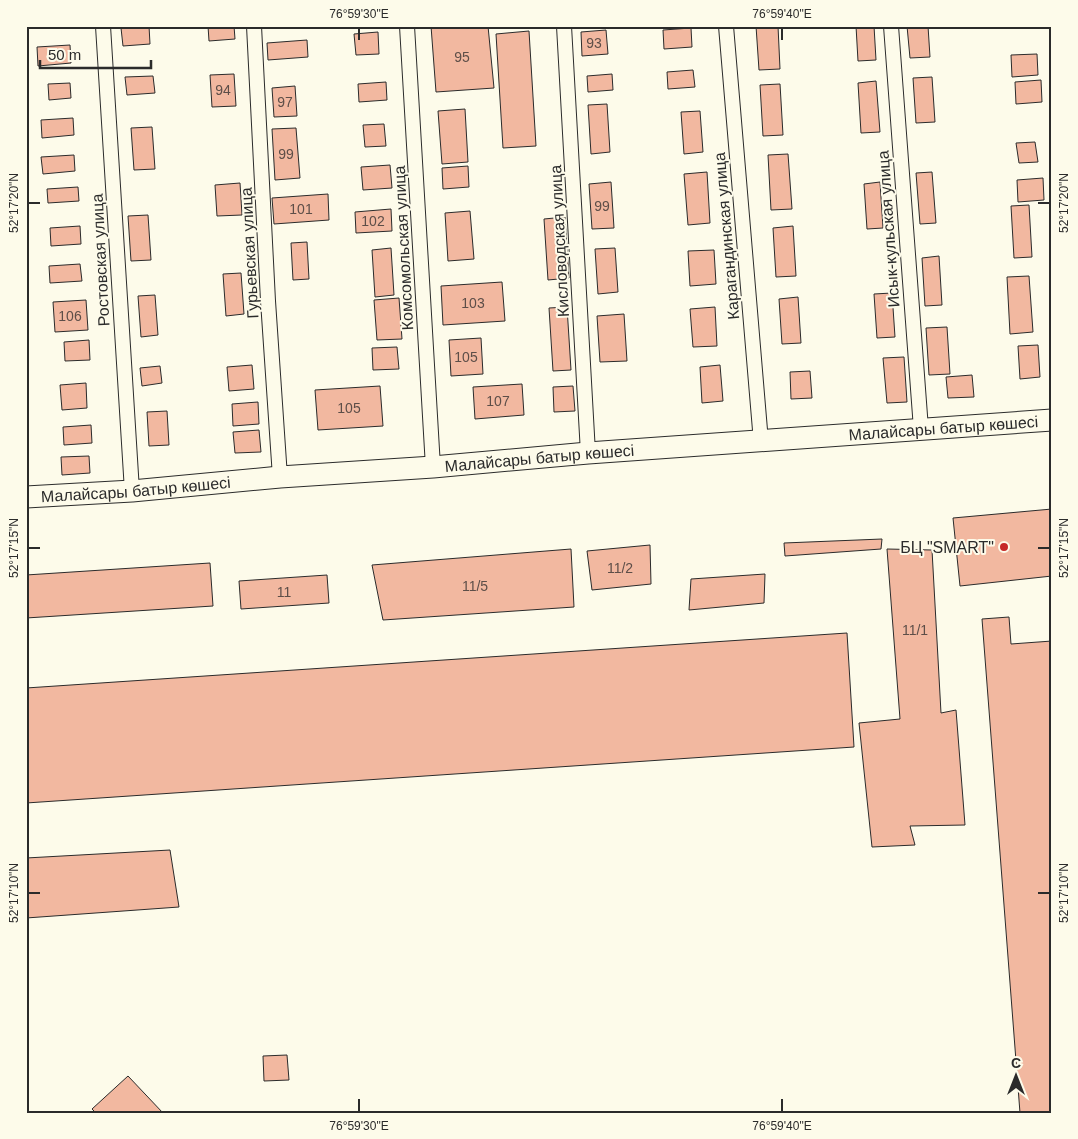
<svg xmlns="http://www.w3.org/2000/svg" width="1078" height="1139" font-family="Arial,sans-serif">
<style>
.building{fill:#f2b8a0;stroke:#2b2b2b}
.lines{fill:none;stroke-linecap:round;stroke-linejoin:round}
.minor-casing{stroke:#2b2b2b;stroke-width:16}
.primary-casing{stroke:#2b2b2b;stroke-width:23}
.minor{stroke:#fdfbea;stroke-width:14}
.primary{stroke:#fdfbea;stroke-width:21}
.ticks{fill:none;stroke:#2b2b2b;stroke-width:2}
.poi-dot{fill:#c62828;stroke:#fdfbea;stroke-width:2}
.labels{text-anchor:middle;stroke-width:4;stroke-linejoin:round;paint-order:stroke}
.number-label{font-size:14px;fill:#5d4e48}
.street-label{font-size:16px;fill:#2b2b2b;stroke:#fdfbea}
.poi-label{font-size:16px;fill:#2b2b2b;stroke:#fdfbea;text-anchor:end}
.neatline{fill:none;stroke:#2b2b2b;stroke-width:2}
.ticks-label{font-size:12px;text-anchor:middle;fill:#2b2b2b}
</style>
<rect width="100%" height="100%" fill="#fdfbea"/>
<!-- building -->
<g class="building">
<polygon points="149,26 150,44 123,46 121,28"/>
<polygon points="208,26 234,26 235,39 209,41"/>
<polygon points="431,26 488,26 494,88 436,92"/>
<polygon points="756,26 778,26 780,69 759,70"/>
<polygon points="856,26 874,26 876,60 858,61"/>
<polygon points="907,26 928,26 930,57 910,58"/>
<polygon points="691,28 692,47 664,49 663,30"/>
<polygon points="606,30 608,54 582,56 581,32"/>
<polygon points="529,31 536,146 503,148 496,34"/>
<polygon points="378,32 379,54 356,55 354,34"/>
<polygon points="307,40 308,57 268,60 267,43"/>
<polygon points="70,45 71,63 38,66 37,47"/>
<polygon points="1037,54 1038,75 1012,77 1011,55"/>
<polygon points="693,70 695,87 668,89 667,72"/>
<polygon points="234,74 236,106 212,107 210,75"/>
<polygon points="612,74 613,90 588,92 587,76"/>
<polygon points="153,76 155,93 127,95 125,77"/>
<polygon points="932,77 935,122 916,123 913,78"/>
<polygon points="1041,80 1042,102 1016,104 1015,82"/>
<polygon points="876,81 880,132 861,133 858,83"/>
<polygon points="386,82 387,100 359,102 358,84"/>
<polygon points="70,83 71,98 49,100 48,84"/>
<polygon points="780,84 783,135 763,136 760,85"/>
<polygon points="295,86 297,116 274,117 272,88"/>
<polygon points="607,104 610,152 591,154 588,105"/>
<polygon points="465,109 468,162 442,164 438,111"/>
<polygon points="700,111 703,152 684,154 681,112"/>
<polygon points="73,118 74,135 42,138 41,120"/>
<polygon points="384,124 386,146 365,147 363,125"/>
<polygon points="152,127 155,169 134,170 131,128"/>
<polygon points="296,128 300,178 275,180 272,129"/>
<polygon points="1035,142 1038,162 1019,163 1016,143"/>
<polygon points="788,154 792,209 771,210 768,155"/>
<polygon points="74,155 75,171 43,174 41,157"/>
<polygon points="390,165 392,188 363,190 361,167"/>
<polygon points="468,166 469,187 443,189 442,168"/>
<polygon points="707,172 710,223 688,225 684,174"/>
<polygon points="932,172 936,223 920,224 916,173"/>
<polygon points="1043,178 1044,200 1018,202 1017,180"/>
<polygon points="611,182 614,228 592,229 589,184"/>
<polygon points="880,182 883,228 867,229 864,184"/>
<polygon points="240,183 242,215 217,216 215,185"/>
<polygon points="78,187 79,201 48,203 47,189"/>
<polygon points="328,194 329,220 274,224 272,198"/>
<polygon points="1029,205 1032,257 1014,258 1011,206"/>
<polygon points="391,209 392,231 356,233 355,212"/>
<polygon points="470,211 474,259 448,261 445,213"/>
<polygon points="148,215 151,260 131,261 128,216"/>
<polygon points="565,217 569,278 548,280 544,219"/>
<polygon points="80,226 81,244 51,246 50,228"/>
<polygon points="793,226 796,276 776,277 773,228"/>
<polygon points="307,242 309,279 293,280 291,243"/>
<polygon points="391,248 394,295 375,297 372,250"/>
<polygon points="615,248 618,292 598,294 595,249"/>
<polygon points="714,250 716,284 690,286 688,251"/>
<polygon points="939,256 942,305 925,306 922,258"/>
<polygon points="80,264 82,281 50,283 49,266"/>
<polygon points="241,273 244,314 226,316 223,274"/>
<polygon points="1029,276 1033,332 1010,334 1007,277"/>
<polygon points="502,282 505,321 443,325 441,286"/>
<polygon points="892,293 895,337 877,338 874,294"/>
<polygon points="155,295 158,335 141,337 138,296"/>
<polygon points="798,297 801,343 782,344 779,299"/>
<polygon points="399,298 402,339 377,340 374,300"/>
<polygon points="86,300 88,330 55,332 53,302"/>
<polygon points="567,307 571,370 553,371 549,308"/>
<polygon points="715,307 717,346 693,347 690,309"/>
<polygon points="624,314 627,361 600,362 597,316"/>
<polygon points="947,327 950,374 929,375 926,328"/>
<polygon points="481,338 483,374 451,376 449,340"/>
<polygon points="89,340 90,360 65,361 64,342"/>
<polygon points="1038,345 1040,377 1020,379 1018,346"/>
<polygon points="397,347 399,369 373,370 372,348"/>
<polygon points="904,357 907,402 887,403 883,358"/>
<polygon points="252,365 254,389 229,391 227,367"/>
<polygon points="720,365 723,401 702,403 700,367"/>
<polygon points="160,366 162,383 142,386 140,368"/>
<polygon points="810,371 812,398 791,399 790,372"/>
<polygon points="972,375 974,397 948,398 946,377"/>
<polygon points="86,383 87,408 62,410 60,385"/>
<polygon points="522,384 524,415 475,419 473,387"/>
<polygon points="380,386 383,426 318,430 315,390"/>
<polygon points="573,386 575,411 554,412 553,387"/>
<polygon points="258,402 259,424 233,426 232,404"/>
<polygon points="167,411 169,445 149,446 147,412"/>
<polygon points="91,425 92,443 64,445 63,427"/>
<polygon points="259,430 261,452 235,453 233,432"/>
<polygon points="89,456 90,473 62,475 61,457"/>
<polygon points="1052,509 1052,576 960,586 953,518"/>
<polygon points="882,539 881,549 785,556 784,543"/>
<polygon points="650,545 651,584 592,590 587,551"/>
<polygon points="571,549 574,607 383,620 372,565"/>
<polygon points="887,549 932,550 941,713 956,710 965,825 910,826 915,845 872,847 859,723 900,719"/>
<polygon points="210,563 213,606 26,618 26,575"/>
<polygon points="765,574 764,603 689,610 691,579"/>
<polygon points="327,575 329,603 241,609 239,581"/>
<polygon points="1009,617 1011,644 1052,641 1052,1113 1020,1113 982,619"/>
<polygon points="847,633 854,747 26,803 26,688"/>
<polygon points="170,850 179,907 26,918 26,858"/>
<polygon points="287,1055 289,1080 264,1081 263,1056"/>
<polygon points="128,1076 163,1113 96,1113 92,1109"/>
</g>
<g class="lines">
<defs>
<g id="minor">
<polyline points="103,26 132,491"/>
<polyline points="254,26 268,301 280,477"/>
<polyline points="407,26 433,467"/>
<polyline points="564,26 588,453"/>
<polyline points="726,26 761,442"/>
<polyline points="891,26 921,429"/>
</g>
<g id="primary">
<path id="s1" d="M26,497l106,-6 148,-14 153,-10 155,-14 464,-33"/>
</g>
</defs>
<!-- minor casing -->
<use href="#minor" class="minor-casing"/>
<!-- primary casing -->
<use href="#primary" class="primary-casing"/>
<!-- minor -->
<use href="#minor" class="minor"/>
<!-- primary -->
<use href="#primary" class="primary"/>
</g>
<!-- ticks -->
<path class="ticks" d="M359,28v12M782,28v12M28,203h12M1038,203h12M28,548h12M1038,548h12M28,893h12M1038,893h12M359,1099v13M782,1099v13"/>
<!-- markers -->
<circle class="poi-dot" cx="1004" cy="547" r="5"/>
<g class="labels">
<!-- number labels -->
<g class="number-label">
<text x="594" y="48">93</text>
<text x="462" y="62">95</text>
<text x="223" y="95">94</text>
<text x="285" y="107">97</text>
<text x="286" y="159">99</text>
<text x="602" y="211">99</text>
<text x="301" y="214">101</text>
<text x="373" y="226">102</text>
<text x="473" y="308">103</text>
<text x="70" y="321">106</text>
<text x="466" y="362">105</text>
<text x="498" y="406">107</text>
<text x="349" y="413">105</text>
<text x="620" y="573">11/2</text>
<text x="475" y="591">11/5</text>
<text x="284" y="597">11</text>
<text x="915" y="635">11/1</text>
</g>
<!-- street labels -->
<g class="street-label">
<text transform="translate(888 229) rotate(-94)" y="6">Исык-кульская улица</text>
<text transform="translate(726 236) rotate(-95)" y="6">Карагандинская улица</text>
<text transform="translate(559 241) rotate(-93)" y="6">Кисловодская улица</text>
<text transform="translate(403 248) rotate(-93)" y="6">Комсомольская улица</text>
<text transform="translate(249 253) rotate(-93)" y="6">Гурьевская улица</text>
<text transform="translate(100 260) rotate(-93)" y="6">Ростовская улица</text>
<text dy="6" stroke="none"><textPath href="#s1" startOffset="920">Малайсары батыр көшесі</textPath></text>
<text dy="6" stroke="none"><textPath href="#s1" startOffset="515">Малайсары батыр көшесі</textPath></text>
<text dy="6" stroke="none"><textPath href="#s1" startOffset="110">Малайсары батыр көшесі</textPath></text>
</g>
<!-- poi labels -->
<g class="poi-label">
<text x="994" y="553">БЦ "SMART"</text>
</g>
</g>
<!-- border -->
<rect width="1078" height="1139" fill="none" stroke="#fdfbea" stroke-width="55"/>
<!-- north arrow -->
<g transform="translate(1016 1076)" stroke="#fdfbea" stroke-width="4" paint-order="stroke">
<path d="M0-4L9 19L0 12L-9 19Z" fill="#2b2b2b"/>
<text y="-8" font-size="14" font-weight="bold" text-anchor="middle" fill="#2b2b2b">С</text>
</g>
<!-- scale -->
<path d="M40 60v8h111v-8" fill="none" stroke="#2b2b2b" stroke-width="2.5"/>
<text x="48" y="60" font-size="15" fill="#2b2b2b" stroke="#fdfbea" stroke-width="4" paint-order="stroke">50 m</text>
<rect x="28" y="28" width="1022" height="1084" class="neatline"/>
<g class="ticks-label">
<text x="359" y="18">76°59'30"E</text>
<text x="782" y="18">76°59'40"E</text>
<text transform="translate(14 203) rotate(-90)" y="4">52°17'20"N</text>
<text transform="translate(1064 203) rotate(-90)" y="4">52°17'20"N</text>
<text transform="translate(14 548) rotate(-90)" y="4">52°17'15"N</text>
<text transform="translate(1064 548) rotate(-90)" y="4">52°17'15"N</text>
<text transform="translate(14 893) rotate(-90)" y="4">52°17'10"N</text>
<text transform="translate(1064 893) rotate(-90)" y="4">52°17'10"N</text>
<text x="359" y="1130">76°59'30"E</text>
<text x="782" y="1130">76°59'40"E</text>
</g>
</svg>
